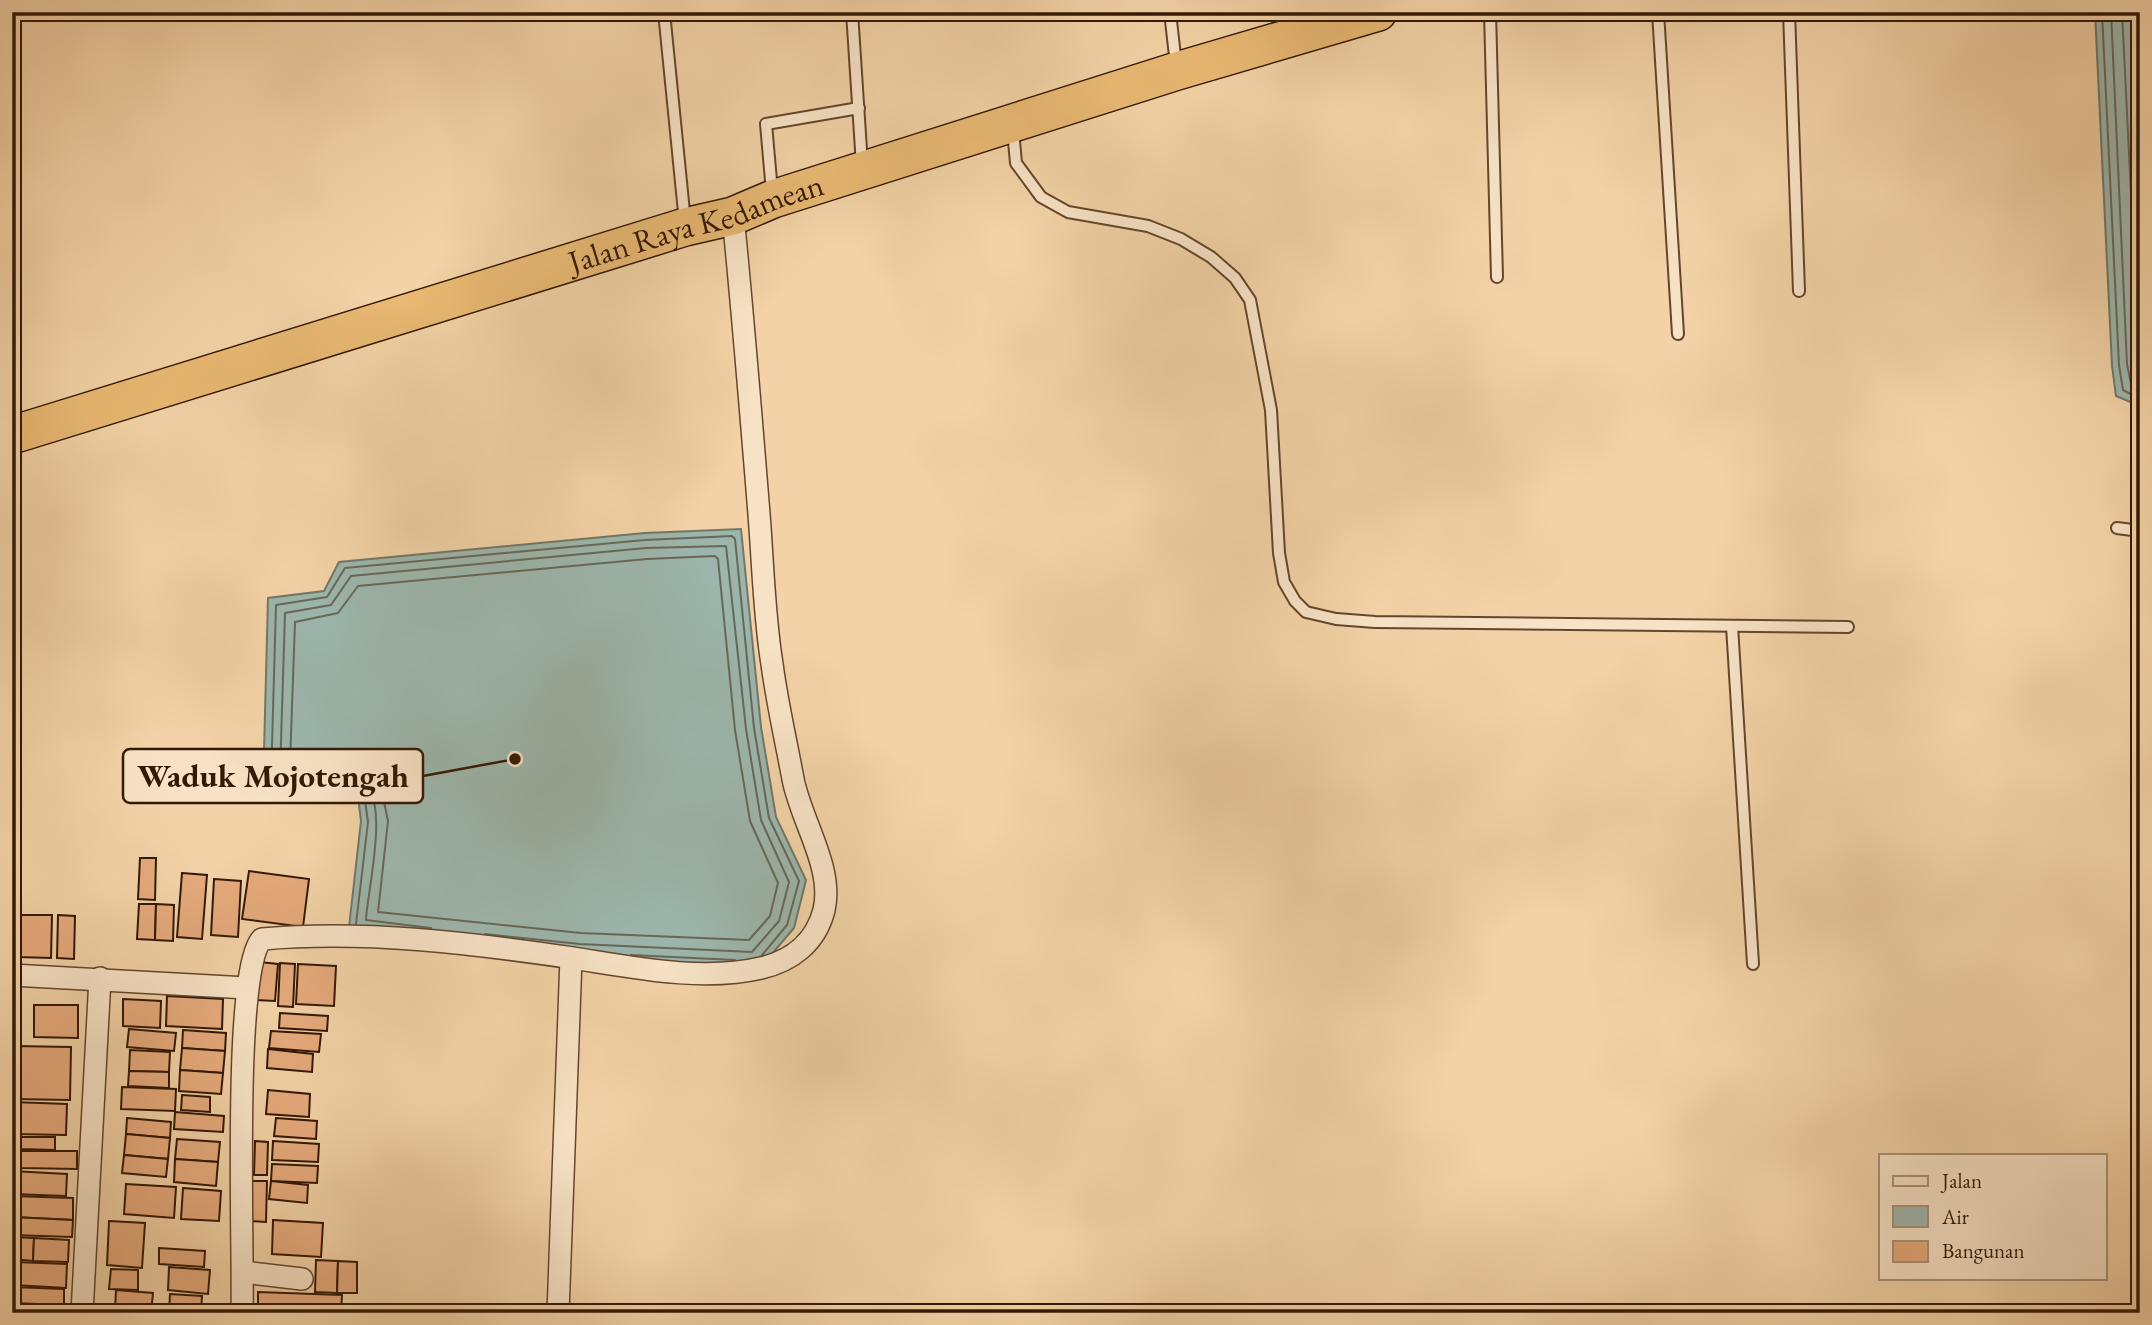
<svg xmlns="http://www.w3.org/2000/svg" width="2152" height="1325" font-family="'EB Garamond',serif">
<style>
.water{fill:#9cb6ac;stroke:#72776a;stroke-width:2}
.lines{fill:none;stroke-linecap:round;stroke-linejoin:round}
.shore{stroke:#686759;stroke-width:2}
.building{fill:#e5aa7c;stroke:#341806;stroke-width:2}
.lane-casing{stroke:#64462e;stroke-width:14}
.street-casing{stroke:#64462e;stroke-width:24}
.highway-casing{stroke:#341806;stroke-width:40}
.lane{stroke:#f7e2c5;stroke-width:10}
.street{stroke:#f7e2c5;stroke-width:21}
.highway{stroke:#e9b973;stroke-width:37}
.labels{text-anchor:middle;stroke-width:7;stroke-linejoin:round;paint-order:stroke}
.street-label{font-size:32px;fill:#341806;stroke:#f7e2c5}
.leader{fill:none;stroke:#341806;stroke-width:2.5}
.callout-dot{fill:#341806;stroke:#f7e2c5;stroke-width:2.5}
.callout{fill:#f7e2c5;stroke:#341806;stroke-width:2.5}
.callout-label{font-size:33px;text-anchor:middle;font-weight:bold;fill:#341806}
</style>
<rect width="100%" height="100%" fill="#f2d2a6"/>
<filter id="stains"><feTurbulence type="fractalNoise" baseFrequency=".00286" numOctaves="4"/><feColorMatrix values="0 0 0 0 .2 0 0 0 0 .09 0 0 0 0 .02 0 0 0 .5 -.17"/></filter>
<radialGradient id="worn" r=".72"><stop offset=".6" stop-color="#630" stop-opacity="0"/><stop offset="1" stop-color="#630" stop-opacity=".3"/></radialGradient>
<!-- water -->
<g class="water">
<polygon points="2095,12 2140,12 2140,406 2116,396 2112,366"/>
<polygon points="741,529 761,727 776,817 806,880 794,928 760,968 579,959 348,936 361,821 358,797 263,790 268,598 324,591 339,562 645,533"/>
</g>
<g class="lines">
<!-- shore -->
<g class="shore">
<polyline points="2102,12 2119,365 2123,390 2140,399"/>
<polyline points="2111,12 2127,364 2131,384 2140,390"/>
<polyline points="2122,12 2140,375"/>
<polygon points="715,556 718,559 735,730 750,821 778,883 770,916 749,940 581,933 378,912 388,821 380,783 362,771 290,763 295,622 338,613 358,586 647,559"/>
<polyline points="356,924 368,822 364,793 357,789 271,781 276,605 327,597 345,568 645,540 732,536 735,539 754,728 769,818 799,881 787,925 762,955"/>
<path d="M431,928l-65,-8c1,-29 27,-130 -8,-139l-78,-7 5,-161 46,-8 20,-29 295,-28 80,-2 20,183 15,91 28,62 -10,39 -27,31 -172,-8 -95,-10"/>
<polyline points="631,955 735,960"/>
</g>
</g>
<!-- building -->
<g class="building">
<polygon points="140,858 156,858 155,900 138,899"/>
<polygon points="249,871 309,879 303,927 242,919"/>
<polygon points="182,873 207,875 202,939 177,937"/>
<polygon points="214,879 241,881 238,937 211,935"/>
<polygon points="139,904 156,904 155,940 137,939"/>
<polygon points="156,904 174,905 173,941 155,940"/>
<polygon points="17,915 52,915 51,958 17,957"/>
<polygon points="58,915 75,916 74,959 57,958"/>
<polygon points="259,962 278,964 275,1001 256,1000"/>
<polygon points="280,963 295,964 293,1007 278,1006"/>
<polygon points="298,964 336,966 334,1006 296,1004"/>
<polygon points="167,996 223,999 222,1029 166,1026"/>
<polygon points="123,999 161,1001 160,1028 123,1026"/>
<polygon points="34,1005 78,1005 78,1038 34,1037"/>
<polygon points="280,1013 328,1016 327,1031 279,1028"/>
<polygon points="129,1029 176,1033 174,1051 127,1047"/>
<polygon points="183,1030 226,1033 225,1051 182,1048"/>
<polygon points="271,1031 321,1034 319,1052 269,1048"/>
<polygon points="14,1046 71,1047 70,1100 13,1099"/>
<polygon points="182,1048 225,1051 223,1073 180,1070"/>
<polygon points="268,1049 313,1054 312,1072 267,1068"/>
<polygon points="130,1050 170,1052 169,1072 129,1071"/>
<polygon points="180,1070 223,1073 221,1094 179,1091"/>
<polygon points="129,1071 169,1072 169,1088 128,1086"/>
<polygon points="122,1087 176,1089 175,1111 121,1109"/>
<polygon points="268,1090 310,1094 309,1117 266,1114"/>
<polygon points="182,1095 210,1097 210,1112 181,1110"/>
<polygon points="12,1102 67,1104 66,1135 12,1134"/>
<polygon points="175,1112 224,1116 223,1132 174,1129"/>
<polygon points="127,1118 171,1122 170,1138 126,1134"/>
<polygon points="276,1118 317,1121 316,1139 274,1136"/>
<polygon points="126,1134 170,1138 168,1159 124,1155"/>
<polygon points="21,1137 55,1137 55,1150 21,1149"/>
<polygon points="177,1139 220,1142 218,1162 175,1159"/>
<polygon points="255,1141 268,1142 267,1175 254,1175"/>
<polygon points="273,1141 319,1144 318,1162 272,1160"/>
<polygon points="21,1151 77,1151 77,1169 21,1168"/>
<polygon points="124,1155 168,1159 166,1177 122,1173"/>
<polygon points="175,1159 218,1162 216,1186 174,1182"/>
<polygon points="272,1164 318,1166 317,1183 271,1181"/>
<polygon points="12,1171 67,1174 66,1196 12,1194"/>
<polygon points="252,1181 267,1181 266,1222 250,1221"/>
<polygon points="271,1181 308,1185 307,1203 269,1199"/>
<polygon points="126,1184 176,1187 174,1218 124,1214"/>
<polygon points="183,1188 221,1191 219,1221 181,1219"/>
<polygon points="12,1196 73,1198 73,1220 12,1217"/>
<polygon points="12,1217 73,1220 72,1237 12,1235"/>
<polygon points="273,1220 323,1223 321,1257 272,1254"/>
<polygon points="109,1221 145,1223 142,1268 107,1265"/>
<polygon points="12,1237 34,1238 33,1261 12,1259"/>
<polygon points="34,1238 69,1240 68,1262 33,1261"/>
<polygon points="159,1248 205,1251 204,1267 159,1264"/>
<polygon points="316,1260 338,1261 337,1293 315,1292"/>
<polygon points="338,1261 357,1262 357,1293 337,1293"/>
<polygon points="15,1262 67,1264 66,1288 14,1285"/>
<polygon points="169,1267 210,1270 208,1294 168,1290"/>
<polygon points="111,1269 138,1270 138,1290 109,1289"/>
<polygon points="12,1287 64,1289 64,1305 12,1303"/>
<polygon points="116,1290 153,1293 151,1313 115,1310"/>
<polygon points="258,1292 342,1295 341,1313 258,1311"/>
<polygon points="170,1294 202,1296 201,1313 169,1313"/>
<polygon points="12,1306 59,1308 59,1313 12,1313"/>
</g>
<g class="lines">
<defs>
<g id="lane">
<polyline points="664,12 685,222"/>
<polyline points="852,12 862,165"/>
<polyline points="1170,12 1176,65"/>
<polyline points="1490,12 1497,277"/>
<polyline points="1658,12 1678,334"/>
<polyline points="1789,12 1799,291"/>
<polyline points="1013,130 1016,163 1041,197 1068,212 1148,226 1181,239 1211,257 1235,278 1250,300 1271,410 1279,553 1284,582 1295,601 1306,612 1336,619 1375,622 1848,627"/>
<polyline points="772,192 766,124 859,108"/>
<polyline points="2117,528 2140,531"/>
<polyline points="1732,626 1753,964"/>
</g>
<g id="street">
<polyline points="12,975 247,988"/>
<polyline points="243,1272 302,1279"/>
<polyline points="82,1313 100,978"/>
<path d="M242,1313c2,-59 -10,-344 20,-374 103,-9 209,4 311,19 58,9 129,24 188,10 31,-7 55,-26 63,-58 10,-42 -23,-89 -31,-131 -7,-38 -16,-77 -21,-115 -8,-49 -9,-100 -13,-150 -8,-99 -16,-199 -26,-298"/>
<polyline points="558,1313 571,958"/>
</g>
<g id="highway">
<path id="s1" d="M12,435l673,-208 48,-11 40,-17 404,-128 201,-59"/>
</g>
</defs>
<!-- lane casing -->
<use href="#lane" class="lane-casing"/>
<!-- street casing -->
<use href="#street" class="street-casing"/>
<!-- highway casing -->
<use href="#highway" class="highway-casing"/>
<!-- lane -->
<use href="#lane" class="lane"/>
<!-- street -->
<use href="#street" class="street"/>
<!-- highway -->
<use href="#highway" class="highway"/>
</g>
<g class="labels">
<!-- street labels -->
<g class="street-label">
<text dy="11" stroke="none"><textPath href="#s1" startOffset="716">Jalan Raya Kedamean</textPath></text>
</g>
</g>
<!-- callouts -->
<path class="leader" d="M515 759L423 776"/>
<circle class="callout-dot" cx="515" cy="759" r="7"/>
<rect class="callout" x="123" y="749" width="300" height="54" rx="7"/>
<g class="callout-label">
<text x="273" y="787">Waduk Mojotengah</text>
</g>
<!-- margin -->
<rect width="2152" height="1325" fill="none" stroke="#f2d2a6" stroke-width="42"/>
<rect x="14" y="14" width="2124" height="1297" fill="none" stroke="#341806" stroke-width="3.5"/>
<rect x="21" y="21" width="2110" height="1283" fill="none" stroke="#341806" stroke-width="2"/>
<!-- legend -->
<rect x="1879" y="1154" width="228" height="126" fill="#f7e2c5" stroke="#a99179" stroke-width="2"/>
<rect x="1893" y="1176" width="35" height="10" fill="#f7e2c5" stroke="#a99179" stroke-width="2"/>
<text x="1942" y="1188" font-size="21" fill="#341806">Jalan</text>
<rect x="1893" y="1206" width="35" height="21" fill="#9cb6ac" stroke="#a99179" stroke-width="2"/>
<text x="1942" y="1224" font-size="21" fill="#341806">Air</text>
<rect x="1893" y="1241" width="35" height="21" fill="#e5aa7c" stroke="#a99179" stroke-width="2"/>
<text x="1942" y="1258" font-size="21" fill="#341806">Bangunan</text>
<rect width="100%" height="100%" filter="url(#stains)"/>
<rect width="100%" height="100%" fill="url(#worn)"/>
</svg>
